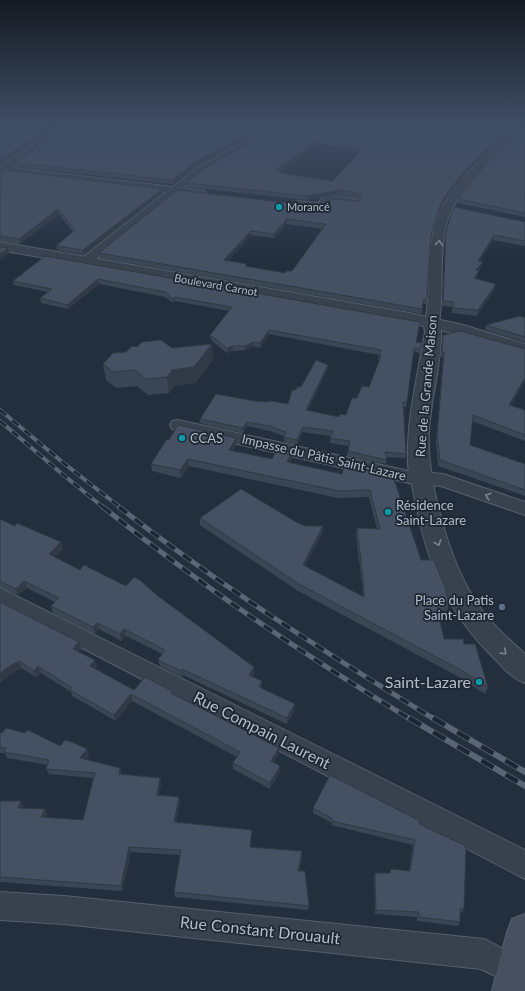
<svg xmlns="http://www.w3.org/2000/svg" width="525" height="991" font-family="Lato,sans-serif">
<style>
.lines{fill:none;stroke-linecap:round;stroke-linejoin:round}
.minor-casing{stroke:#565f6c;stroke-width:2}
.tertiary-casing{stroke:#565f6c;stroke-width:2}
.secondary-casing{stroke:#565f6c;stroke-width:2}
.minor{fill:#38414e;fill-rule:evenodd}
.tertiary{fill:#38414e;fill-rule:evenodd}
.secondary{fill:#465061;fill-rule:evenodd}
.rail-far2-casing{stroke:#5a6575;stroke-width:4}
.rail-far1-casing{stroke:#5a6575;stroke-width:5}
.rail-casing{stroke:#5a6575;stroke-width:6}
.rail-far2{stroke:#1d2633;stroke-width:2.5;stroke-dasharray:8;stroke-linecap:butt}
.rail-far1{stroke:#1d2633;stroke-width:3.5;stroke-dasharray:10;stroke-linecap:butt}
.rail{stroke:#1d2633;stroke-width:4.5;stroke-dasharray:14;stroke-linecap:butt}
.wall{fill:#3b4654;fill-rule:evenodd}
.shaded-wall{fill:#303945}
.building{fill:#455162;stroke:#303945;fill-rule:evenodd}
.oneway{stroke:#7c8592}
.culture-dot{fill:#0f9aa8;stroke:#1d2633;stroke-width:1.5}
.service-dot{fill:#5c6f8a;stroke:#1d2633;stroke-width:1.5}
.labels{text-anchor:middle;stroke-width:3.5;stroke-linejoin:round;paint-order:stroke}
.far-poi-label{font-size:11px;fill:#b4bcc9;stroke:#1d2633;text-anchor:start}
.far-street-label{font-size:11px;fill:#b4bcc9;stroke:#1d2633}
.street-label{font-size:13px;fill:#b4bcc9;stroke:#1d2633}
.poi-label{font-size:13px;fill:#b4bcc9;stroke:#1d2633;text-anchor:start}
.near-poi-label{font-size:16px;fill:#b4bcc9;stroke:#1d2633;text-anchor:end}
.near-street-label{font-size:16px;fill:#b4bcc9;stroke:#1d2633}
</style>
<rect width="100%" height="100%" fill="#242f3e"/>
<g class="lines">
<defs>
<g id="minor">
<polygon points="278,124 288,124 204,171 183,188 204,191 205,193 204,195 177,193 89,265 81,265 79,262 81,259 166,192 4,173 0,171 1,168 4,167 173,187 198,167"/>
<path d="M518,124h7v3c-28,28 -72,62 -80,102 -6,31 -1,63 -6,94l-2,3h-10l-2,-3c6,-31 2,-64 9,-95 10,-41 55,-75 84,-104z"/>
<path d="M331,195l27,5 1,2 -5,3 -23,-4c-2,2 -5,5 -7,7 -8,3 -27,2 -32,-4l5,-3 21,2 5,-6z"/>
<polygon points="178,420 409,471 443,474 525,502 525,515 441,486 409,483 172,429 170,425 172,421"/>
<polygon points="0,588 525,850 525,879 0,605"/>
<polygon points="0,892 64,896 484,939 525,960 525,982 515,986 481,969 64,924 0,920"/>
</g>
<g id="tertiary">
<polygon points="63,124 75,124 4,174 0,176 0,167"/>
<path d="M0,242l409,71 54,12 62,19v10l-84,-24c1,32 -10,68 -12,100 -3,49 20,132 48,173 13,20 31,35 48,51v29c-13,-5 -21,-14 -30,-24 -47,-45 -68,-96 -80,-159 -2,-12 -6,-24 -7,-36 -2,-44 10,-89 17,-132l-1,-6 -424,-76z"/>
</g>
<polygon id="secondary" points="525,914 525,991 492,991 507,932 512,919"/>
</defs>
<!-- minor casing -->
<use href="#minor" class="minor-casing"/>
<!-- tertiary casing -->
<use href="#tertiary" class="tertiary-casing"/>
<!-- secondary casing -->
<use href="#secondary" class="secondary-casing"/>
<!-- minor -->
<use href="#minor" class="minor"/>
<!-- tertiary -->
<use href="#tertiary" class="tertiary"/>
<!-- secondary -->
<use href="#secondary" class="secondary"/>
<defs>
<g id="rail-far2">
<polyline points="0,410 61,461 121,508"/>
<polyline points="0,421 61,473 104,508"/>
</g>
<g id="rail-far1">
<path d="M103,507c97,78 201,148 307,212"/>
<path d="M119,507c100,78 207,146 315,212"/>
</g>
<g id="rail">
<polyline points="409,718 525,786"/>
<polyline points="433,718 525,772"/>
</g>
</defs>
<!-- rail-far2 casing -->
<use href="#rail-far2" class="rail-far2-casing"/>
<!-- rail-far1 casing -->
<use href="#rail-far1" class="rail-far1-casing"/>
<!-- rail casing -->
<use href="#rail" class="rail-casing"/>
<!-- rail-far2 -->
<use href="#rail-far2" class="rail-far2"/>
<!-- rail-far1 -->
<use href="#rail-far1" class="rail-far1"/>
<!-- rail -->
<use href="#rail" class="rail"/>
</g>
<!-- wall -->
<g class="wall">
<polygon points="71,124 275,124 197,166 173,184 17,167 16,163"/>
<path d="M284,124h232l-48,47 -22,27 -8,14 -7,25 -4,62 -1,5h-3l-1,10 -322,-56 -1,-5 208,-48h14l38,-4v-1l-1,-1 -20,-5 -31,6 -119,-13 -1,-4zM319,143l42,8 -28,30 -51,-8 -2,-2zM287,224l36,5 -31,42 -7,2 -38,-7v-2l-19,-3 23,-26 23,3z"/>
<polygon points="525,126 525,217 458,203 458,199"/>
<polygon points="0,172 162,189 162,193 84,255 57,250 56,246 73,232 59,214 20,244 0,241"/>
<polygon points="525,222 525,246 493,240 480,261 483,262 481,267 478,271 478,276 476,279 495,289 477,316 452,313 452,307 442,306 446,235 446,231"/>
<polygon points="45,256 416,343 422,342 420,353 414,352 406,407 404,407 406,454 405,458 386,457 387,460 386,464 347,456 349,446 330,443 331,436 303,432 297,445 284,442 284,436 270,431 247,426 243,433 200,423 200,419 255,401 288,404 296,390 301,387 328,365 327,370 308,411 339,417 346,415 357,398 369,387 380,360 378,360 379,355 269,334 260,348 254,346 245,350 233,351 227,353 211,340 210,335 229,311 175,301 173,303 165,297 99,284 68,309 41,303 40,298 48,292 14,285 13,281"/>
<polygon points="525,318 525,342 485,330 486,325"/>
<polygon points="443,335 525,349 525,381 511,405 525,410 525,441 472,421 470,445 525,464 525,496 438,466 436,442 443,357 441,357"/>
<polygon points="212,344 213,360 195,383 174,386 169,393 148,395 137,386 116,388 106,380 103,364 137,347 172,348"/>
<polygon points="236,445 233,451 272,459 292,458 289,463 342,474 392,473 421,560 449,603 447,611 438,610 444,639 464,644 488,687 485,694 459,677 298,591 200,525 200,518 296,522 306,526 323,526 322,534 305,566 363,597 362,584 356,535 357,528 377,529 369,497 338,498 189,466 181,478 152,471 151,464"/>
<polygon points="0,519 63,549 55,557 80,570 158,596 254,674 252,677 262,688 261,688 295,710 287,724 183,675 182,677 160,666 158,660 162,654 126,636 121,641 99,629 95,634 53,613 51,606 55,602 27,588 18,595 0,587"/>
<polygon points="0,602 81,649 78,652 97,667 95,669 134,690 172,691 172,694 279,754 274,762 280,772 270,789 233,769 233,763 237,757 132,701 116,721 72,696 71,692 41,673 36,677 21,668 7,676 1,682 0,682"/>
<polygon points="0,732 2,733 60,746 87,749 89,755 86,759 122,773 121,774 160,778 161,784 159,795 179,797 180,802 176,822 252,830 250,847 302,856 299,871 309,906 308,910 175,897 174,892 180,855 131,852 122,891 0,882 0,801 21,801 23,807 23,808 45,809 47,814 46,818 83,820 93,778 49,774 46,769 48,765 7,758 5,753 0,753"/>
<polygon points="313,808 419,824 464,909 462,913 460,913 460,922 458,926 417,921 417,917 375,914 374,877 375,873 390,873 409,871 413,845 331,825 332,823 313,813"/>
</g>
<!-- shaded-wall -->
<g class="shaded-wall">
<polygon points="54,124 61,124 0,165 0,160"/>
<polygon points="268,124 275,124 197,166 173,184 172,180 197,161"/>
<polygon points="513,124 516,124 468,171 446,198 438,212 430,239 439,208 447,193 469,166"/>
<polygon points="319,139 319,143 275,174 275,170"/>
<polygon points="162,189 162,193 84,255 83,250"/>
<polygon points="339,190 338,194 307,200 307,196"/>
<polygon points="58,209 59,214 20,244 19,239"/>
<polygon points="287,219 287,224 274,238 274,234"/>
<polygon points="251,231 251,235 225,265 224,260"/>
<polygon points="494,235 493,240 477,266 478,261"/>
<polygon points="8,248 9,253 0,260 0,254"/>
<polygon points="483,262 481,267 475,275 476,270"/>
<polygon points="479,271 478,276 473,283 474,278"/>
<polygon points="98,279 99,284 68,309 67,305"/>
<polygon points="496,284 495,289 477,316 478,310"/>
<polygon points="175,297 175,301 173,303 173,299"/>
<polygon points="269,330 269,334 260,348 260,343"/>
<polygon points="254,342 254,346 245,350 245,346"/>
<polygon points="212,344 213,360 195,383 174,386 169,393 167,377 172,370"/>
<polygon points="233,346 233,351 227,353 227,348"/>
<polygon points="328,365 327,370 306,415 306,410"/>
<polygon points="525,378 525,381 508,410 509,405"/>
<polygon points="247,422 247,426 243,433 243,428"/>
<polygon points="303,427 303,432 297,445 297,440"/>
<polygon points="236,438 236,445 229,457 229,450"/>
<polygon points="292,451 292,458 287,469 287,462"/>
<polygon points="188,459 189,466 181,478 180,470"/>
<polygon points="323,526 322,534 302,572 303,565"/>
<polygon points="61,542 63,549 51,561 49,554"/>
<polygon points="24,581 27,588 18,595 16,589"/>
<polygon points="97,623 99,629 95,634 93,627"/>
<polygon points="124,629 126,636 121,641 120,634"/>
<polygon points="79,642 81,649 74,655 73,649"/>
<polygon points="95,660 97,667 92,673 90,666"/>
<polygon points="19,661 21,668 7,676 1,682 0,680 0,674 5,669"/>
<polygon points="38,666 41,673 36,677 34,671"/>
<polygon points="254,667 254,674 249,682 249,675"/>
<polygon points="182,669 183,675 182,677 181,671"/>
<polygon points="262,681 262,688 259,693 259,687"/>
<polygon points="131,694 132,701 116,721 114,715"/>
<polygon points="295,704 295,710 287,724 287,718"/>
<polygon points="279,748 279,754 271,767 271,761"/>
<polygon points="87,749 89,755 82,763 80,758"/>
<polygon points="280,766 280,772 270,789 270,783"/>
<polygon points="120,768 122,773 120,779 119,774"/>
<polygon points="160,778 161,784 158,800 157,795"/>
<polygon points="179,797 180,802 175,827 174,822"/>
<polygon points="21,801 23,807 21,813 18,808"/>
<polygon points="45,809 47,814 44,822 41,817"/>
<polygon points="129,847 131,852 122,891 121,886"/>
</g>
<!-- building -->
<g class="building">
<polygon points="0,124 54,124 0,160"/>
<polygon points="71,124 268,124 197,161 172,180 16,163"/>
<path d="M284,124h229l-44,42 -22,27 -8,15 -8,27 -4,64h-3l-2,10 -323,-56 78,-63 130,15h14l12,-6 26,2 2,-4 -2,-3 -20,-4 -32,6 -120,-13 18,-15zM319,139l45,8 -31,34 -53,-8 2,-2 -7,-1zM287,219l39,5 -34,47h-6l-1,2 -40,-7 2,-2 -23,-4 27,-29 23,3z"/>
<polygon points="525,126 525,213 458,199 480,171"/>
<polygon points="5,170 162,189 83,250 56,246 75,230 58,209 19,239 0,236 0,172"/>
<polygon points="454,207 525,222 525,241 494,235 478,261 483,262 476,270 479,271 474,278 496,284 478,310 453,308 453,302 443,301 446,231"/>
<polygon points="0,247 8,248 0,254"/>
<polygon points="45,256 420,322 416,343 422,342 420,349 414,348 407,402 403,402 406,454 385,452 387,460 348,451 350,441 330,438 333,431 303,427 297,440 284,437 286,432 270,426 247,422 243,428 200,419 216,394 255,401 267,402 271,401 288,404 292,390 296,390 297,387 301,387 316,360 328,365 306,410 339,417 340,414 346,415 352,398 357,398 362,386 369,387 381,356 379,356 381,350 269,330 260,343 254,342 245,346 233,346 227,348 210,335 232,307 175,297 173,299 165,292 98,279 67,305 40,298 52,289 13,281"/>
<polygon points="520,316 525,318 525,337 486,325"/>
<polygon points="460,331 525,349 525,378 509,405 525,410 525,435 473,415 470,445 525,464 525,490 440,460 437,436 444,352 442,352 443,335"/>
<polygon points="161,340 172,348 212,344 194,367 172,370 167,377 146,379 135,370 113,372 103,364 113,353 126,352 132,346 137,347 142,342"/>
<polygon points="178,425 236,438 229,450 272,459 278,447 292,451 287,462 342,474 345,462 392,473 421,560 434,560 445,587 449,603 436,603 444,639 463,639 464,644 475,644 488,687 461,670 299,584 200,518 241,489 296,522 306,526 323,526 303,565 364,597 363,577 357,528 380,529 370,490 339,491 188,459 180,470 151,464 167,439 169,440"/>
<polygon points="0,519 15,526 17,523 61,542 49,554 80,570 84,565 126,586 134,577 141,581 158,596 254,667 249,675 262,681 259,687 295,704 287,718 182,669 181,671 158,660 165,650 124,629 120,634 97,623 93,627 51,606 59,598 24,581 16,589 0,581"/>
<polygon points="0,602 79,642 73,649 95,660 90,666 134,690 145,677 172,691 171,693 279,748 271,761 280,766 270,783 233,763 240,752 131,694 114,715 70,690 72,688 38,666 34,671 19,661 5,669 0,674"/>
<polygon points="6,728 25,733 28,730 60,746 65,740 74,743 87,749 80,758 120,768 119,774 160,778 157,795 179,797 174,822 252,830 250,847 302,851 298,871 305,871 309,906 174,892 181,850 129,847 121,886 0,877 0,801 21,801 18,808 45,809 41,817 83,820 95,773 46,769 49,760 4,752 6,748 0,747 0,732 2,733"/>
<polygon points="330,775 420,821 419,824 466,846 464,909 460,909 460,922 419,917 419,912 376,910 375,873 390,873 391,869 410,871 415,840 332,821 333,819 313,808"/>
</g>
<!-- one-way arrows -->
<defs><path id="oneway-chevron" d="M-2-3.5L2.5 0L-2 3.5" fill="none" stroke-width="1.6" stroke-linecap="round" stroke-linejoin="round"/></defs>
<g class="oneway">
<use href="#oneway-chevron" transform="translate(439 243) rotate(-86)"/>
<use href="#oneway-chevron" transform="translate(488 496) rotate(-161)"/>
<use href="#oneway-chevron" transform="translate(438 543) rotate(70)"/>
<use href="#oneway-chevron" transform="translate(504 652) rotate(44)"/>
</g>
<!-- sky -->
<linearGradient id="sky" x2="0" y2="1"><stop stop-color="#141a22"/><stop offset="0.47" stop-color="#3f4d63"/><stop offset="1" stop-color="#3f4d63" stop-opacity="0"/></linearGradient>
<rect width="525" height="263" fill="url(#sky)"/>
<!-- markers -->
<g class="culture-dot">
<circle cx="279" cy="207" r="4"/>
<circle cx="182" cy="438" r="4"/>
<circle cx="388" cy="512" r="4"/>
<circle cx="479" cy="682" r="4"/>
</g>
<circle class="service-dot" cx="502" cy="607" r="4"/>
<g class="labels">
<!-- far-poi labels -->
<g class="far-poi-label">
<text x="287" y="211">Morancé</text>
</g>
<!-- far-street labels -->
<g class="far-street-label">
<text transform="translate(216 285) rotate(10)" y="4">Boulevard Carnot</text>
</g>
<!-- street labels -->
<g class="street-label">
<text transform="translate(426 386) rotate(-85)" y="5">Rue de la Grande Maison</text>
<text transform="translate(324 457) rotate(13)" y="5">Impasse du Pâtis Saint-Lazare</text>
</g>
<!-- poi labels -->
<g class="poi-label">
<text x="190" y="443">CCAS</text>
<text x="396" y="510">Résidence<tspan x="396" dy="15">Saint-Lazare</tspan></text>
<text x="494" y="605" text-anchor="end">Place du Patis<tspan x="494" dy="15">Saint-Lazare</tspan></text>
</g>
<!-- near-poi labels -->
<g class="near-poi-label">
<text x="471" y="688">Saint-Lazare</text>
</g>
<!-- near-street labels -->
<g class="near-street-label">
<text transform="translate(262 730) rotate(27)" y="6">Rue Compain Laurent</text>
<text transform="translate(260 930) rotate(6)" y="6">Rue Constant Drouault</text>
</g>
</g>
</svg>
